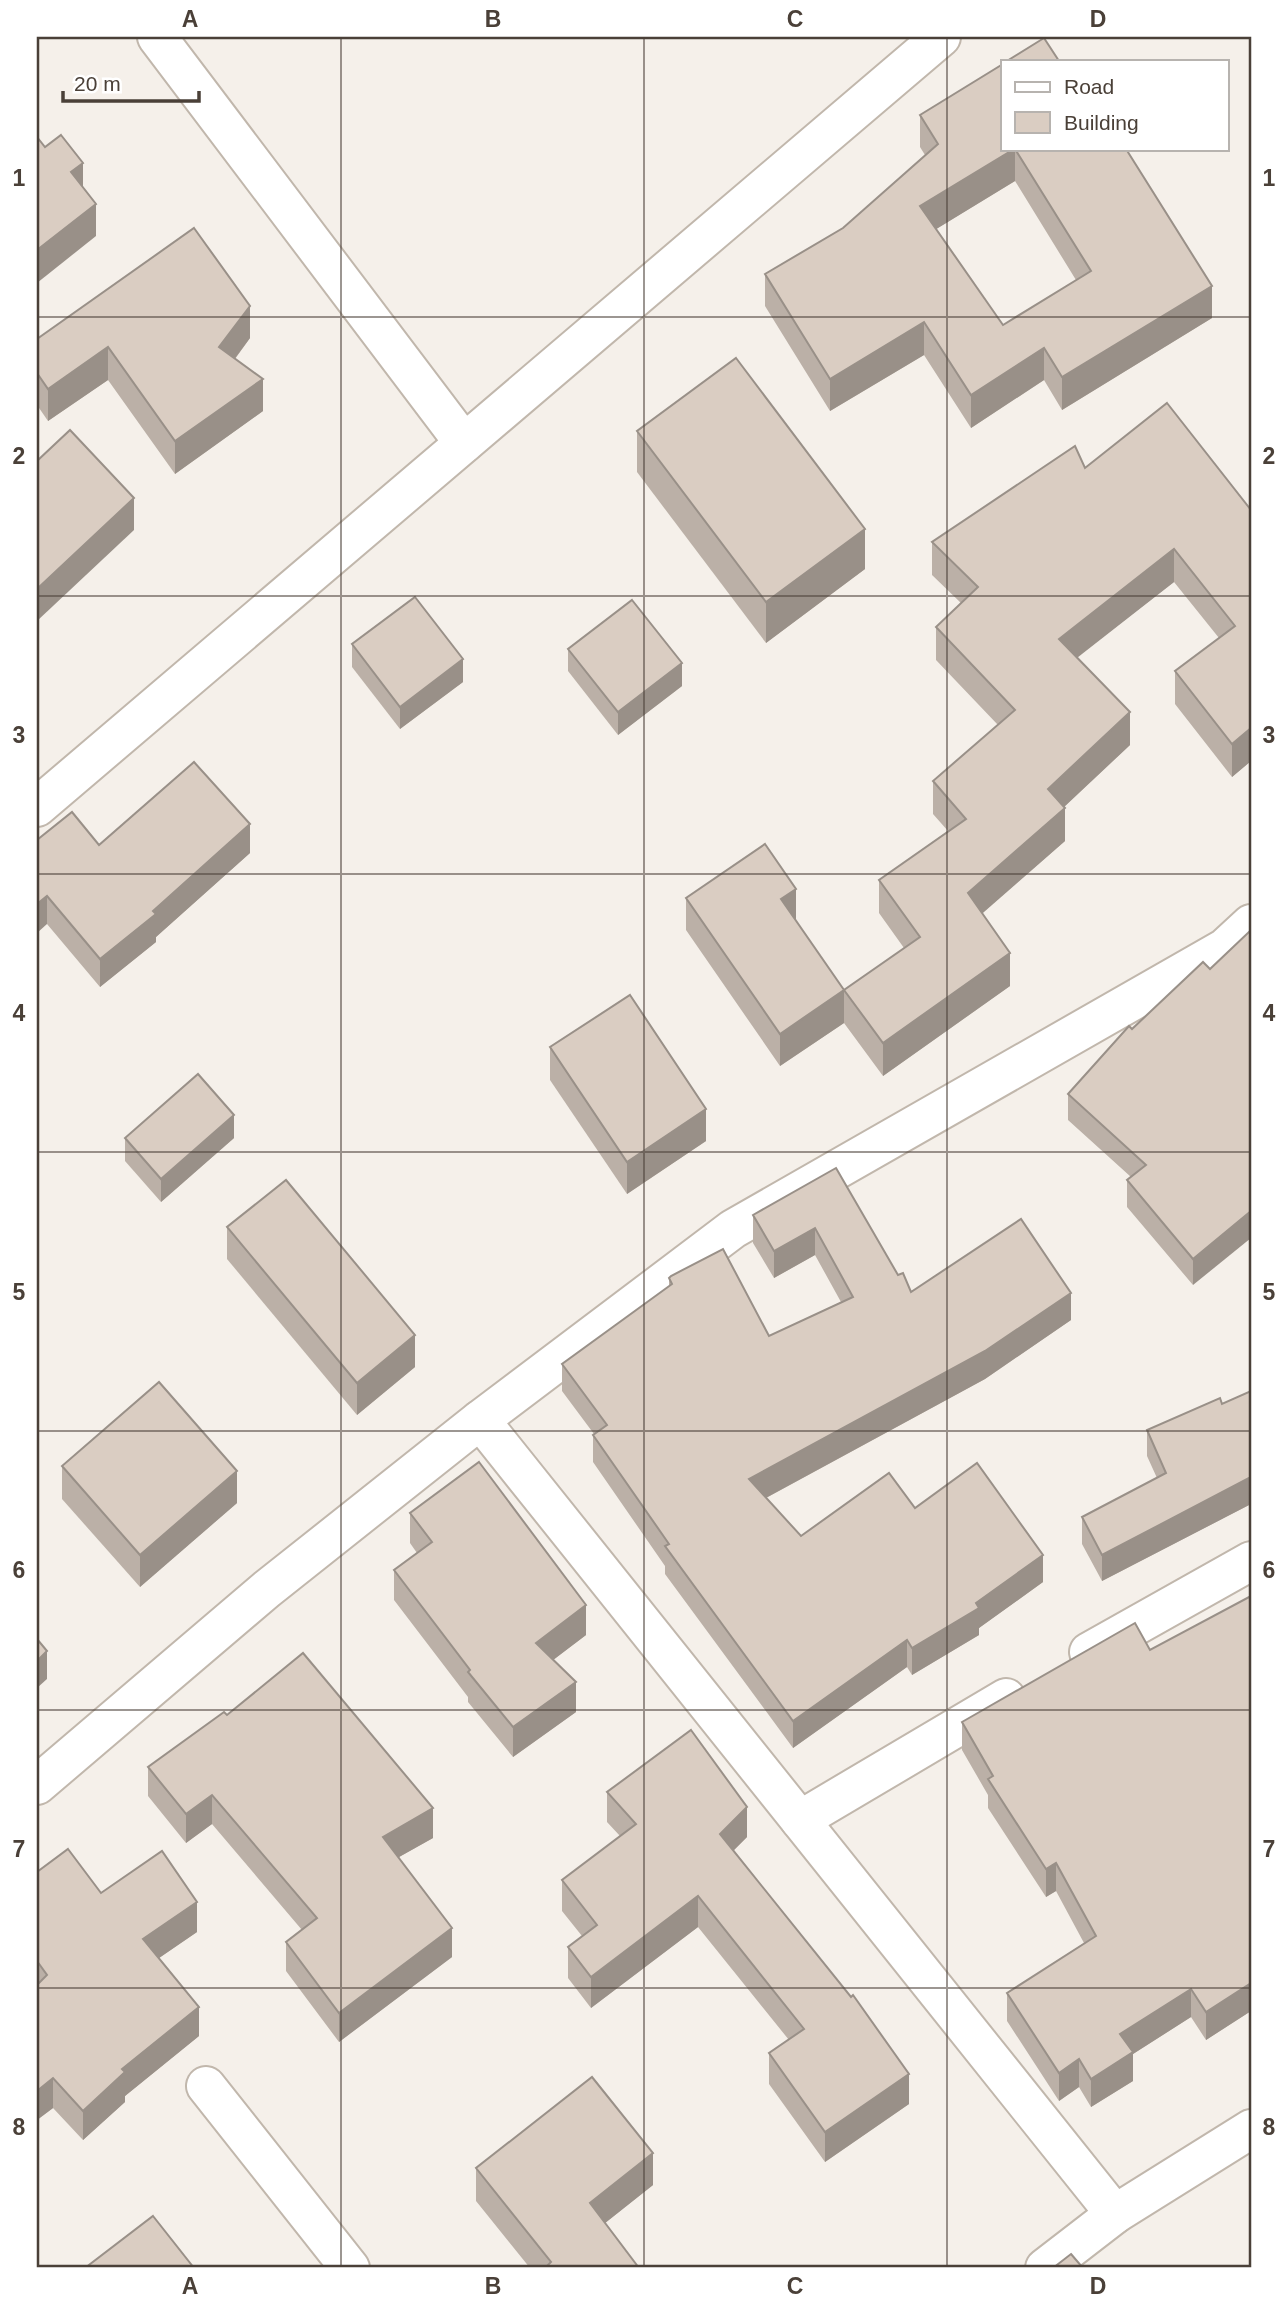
<svg xmlns="http://www.w3.org/2000/svg" width="1288" height="2305" font-family="Arial,sans-serif">
<style>
.lines{fill:none;stroke-linecap:round;stroke-linejoin:round}
.minor-casing{stroke:#c1b7ac;stroke-width:42}
.minor{stroke:#fff;stroke-width:38}
.wall{fill:#bbb0a7;fill-rule:evenodd}
.shaded-wall{fill:#999088}
.building{fill:#dacdc2;stroke:#999088;stroke-width:2}
.grid{fill:none;stroke:#4a4038;stroke-width:2;stroke-opacity:0.55}
.neatline{fill:none;stroke:#4a4038;stroke-width:2.5}
.grid-label{font-size:23px;text-anchor:middle;font-weight:bold;fill:#4a4038}
</style>
<rect width="100%" height="100%" fill="#f5f0ea"/>
<g class="lines">
<defs>
<g id="minor">
<polyline points="157,37 464,443"/>
<polyline points="37,807 941,37"/>
<polyline points="480,1420 1115,2214"/>
<polyline points="1089,1652 1251,1561"/>
<polyline points="37,1785 267,1589 480,1420 733,1229 1225,948 1251,924"/>
<polyline points="800,1820 1006,1698"/>
<polyline points="206,2086 350,2268"/>
<polyline points="1045,2268 1115,2214 1251,2129"/>
</g>
</defs>
<!-- minor casing -->
<use href="#minor" class="minor-casing"/>
<!-- minor -->
<use href="#minor" class="minor"/>
</g>
<!-- wall -->
<g class="wall">
<path d="M920,115l206,34 86,169 -150,92 -18,-30 -73,48 -47,-73 -94,56 -65,-105v-32l78,-46 82,-73 -5,-8zM1015,181l61,99 -73,45 -67,-96z"/>
<polygon points="250,338 235,359 263,411 175,474 108,380 48,421 37,405 37,339"/>
<polygon points="637,431 865,569 766,643 637,472"/>
<polygon points="1085,468 1251,510 1251,761 1232,777 1175,704 1175,671 1219,638 1174,582 1077,657 1130,745 1064,807 1065,841 982,913 1010,986 883,1076 844,1023 780,1066 686,930 686,898 796,921 844,990 904,948 879,913 879,880 948,831 933,814 933,781 998,725 936,660 936,627 961,603 932,575 932,542"/>
<polygon points="352,644 463,682 400,729 352,667"/>
<polygon points="568,649 682,686 618,735 568,671"/>
<polygon points="37,840 99,845 250,853 156,937 156,942 100,987 47,924"/>
<polygon points="1203,962 1193,1285 1127,1207 1127,1180 1131,1177 1068,1120 1068,1094 1132,1029"/>
<polygon points="550,1047 706,1141 627,1194 550,1080"/>
<polygon points="125,1138 234,1138 161,1202 125,1161"/>
<polygon points="836,1168 898,1275 911,1292 1071,1320 985,1379 766,1498 801,1536 915,1508 1043,1582 979,1628 979,1635 912,1675 907,1667 793,1748 665,1574 665,1566 593,1462 593,1435 594,1434 562,1391 562,1364 669,1287 669,1278 769,1336 841,1302 815,1255 774,1278 753,1243 753,1215"/>
<polygon points="227,1227 415,1367 357,1415 227,1259"/>
<polygon points="1251,1391 1251,1504 1102,1581 1082,1544 1082,1517 1157,1478 1147,1456 1147,1430 1222,1404"/>
<polygon points="62,1466 237,1503 140,1587 62,1499"/>
<polygon points="410,1513 586,1635 553,1660 576,1712 513,1757 468,1702 468,1697 394,1600 394,1570 417,1553 410,1543"/>
<polygon points="1251,1596 1251,2011 1206,2040 1191,2017 1133,2054 1133,2081 1091,2107 1079,2087 1059,2101 1007,2021 1007,1993 1084,1943 1056,1891 1046,1897 988,1808 988,1795 962,1750 962,1722 1150,1650"/>
<polygon points="227,1715 433,1838 399,1857 452,1957 339,2042 286,1971 286,1942 302,1930 212,1824 186,1843 148,1796 148,1767"/>
<polygon points="607,1792 747,1837 733,1851 909,2104 825,2162 769,2084 769,2053 789,2040 698,1927 591,2008 568,1978 568,1947 582,1936 562,1911 562,1880 620,1836 607,1822"/>
<polygon points="37,1872 101,1893 197,1932 159,1958 199,2036 125,2096 125,2102 83,2140 53,2108 37,2120"/>
<polygon points="476,2168 653,2185 605,2223 639,2268 530,2268 476,2201"/>
</g>
<!-- shaded-wall -->
<g class="shaded-wall">
<polygon points="1015,149 1015,181 920,239 920,206"/>
<polygon points="83,163 83,195 71,172"/>
<polygon points="96,204 96,236 37,283 37,250"/>
<polygon points="1212,286 1212,318 1062,410 1062,377"/>
<polygon points="250,306 250,338 219,380 219,347"/>
<polygon points="924,322 924,355 830,411 830,379"/>
<polygon points="108,347 108,380 48,421 48,389"/>
<polygon points="1044,348 1044,380 971,428 971,395"/>
<polygon points="263,379 263,411 175,474 175,441"/>
<polygon points="134,498 134,530 37,621 37,589"/>
<polygon points="865,529 865,569 766,643 766,602"/>
<polygon points="1174,549 1174,582 1059,672 1059,639"/>
<polygon points="463,659 463,682 400,729 400,707"/>
<polygon points="682,663 682,686 618,735 618,712"/>
<polygon points="1130,712 1130,745 1048,822 1048,789"/>
<polygon points="1251,728 1251,761 1232,777 1232,744"/>
<polygon points="1065,808 1065,841 968,926 968,893"/>
<polygon points="250,824 250,853 156,937 156,942 100,987 100,959"/>
<polygon points="796,889 796,921 781,899"/>
<polygon points="47,896 47,924 37,933 37,904"/>
<polygon points="1010,953 1010,986 883,1076 883,1043"/>
<polygon points="844,990 844,1023 780,1066 780,1034"/>
<polygon points="706,1109 706,1141 627,1194 627,1162"/>
<polygon points="234,1115 234,1138 161,1202 161,1179"/>
<polygon points="1251,1211 1251,1238 1193,1285 1193,1259"/>
<polygon points="815,1228 815,1255 774,1278 774,1251"/>
<polygon points="1071,1293 1071,1320 985,1379 749,1507 749,1479"/>
<polygon points="415,1335 415,1367 357,1415 357,1383"/>
<polygon points="237,1471 237,1503 140,1587 140,1555"/>
<polygon points="1251,1477 1251,1504 1102,1581 1102,1555"/>
<polygon points="1043,1555 1043,1582 979,1628 979,1635 912,1675 912,1648"/>
<polygon points="586,1605 586,1635 536,1673 536,1643"/>
<polygon points="907,1640 907,1667 793,1748 793,1721"/>
<polygon points="47,1651 47,1679 37,1688 37,1661"/>
<polygon points="576,1682 576,1712 513,1757 513,1727"/>
<polygon points="212,1795 212,1824 186,1843 186,1814"/>
<polygon points="747,1807 747,1837 720,1864 720,1834"/>
<polygon points="433,1808 433,1838 383,1866 383,1837"/>
<polygon points="1056,1863 1056,1891 1046,1897 1046,1869"/>
<polygon points="698,1896 698,1927 591,2008 591,1977"/>
<polygon points="197,1902 197,1932 143,1969 143,1939"/>
<polygon points="452,1928 452,1957 339,2042 339,2013"/>
<polygon points="1251,1983 1251,2011 1206,2040 1206,2012"/>
<polygon points="1191,1989 1191,2017 1133,2054 1133,2081 1091,2107 1091,2079 1120,2034"/>
<polygon points="199,2007 199,2036 125,2096 125,2102 83,2140 83,2111 122,2069"/>
<polygon points="1079,2059 1079,2087 1059,2101 1059,2073"/>
<polygon points="909,2074 909,2104 825,2162 825,2132"/>
<polygon points="53,2078 53,2108 37,2120 37,2091"/>
<polygon points="653,2153 653,2185 590,2235 590,2203"/>
</g>
<!-- building -->
<g class="building">
<polygon points="1044,38 1059,61 1007,61"/>
<polygon points="1003,64 1003,149 1014,149 920,206 1003,325 1091,271 1015,149 1126,149 1212,286 1062,377 1044,348 971,395 924,322 830,379 765,274 843,228 938,144 920,115"/>
<polygon points="61,135 83,163 71,172 96,204 37,250 37,137 45,147"/>
<polygon points="194,228 250,306 219,347 263,379 175,441 108,347 48,389 37,373 37,339"/>
<polygon points="736,358 865,529 766,602 637,431"/>
<polygon points="1167,403 1251,510 1251,728 1232,744 1175,671 1235,626 1174,549 1059,639 1130,712 1048,789 1065,808 968,893 1010,953 883,1043 844,990 920,937 879,880 966,819 933,781 1015,710 936,627 978,587 932,542 1075,446 1085,468"/>
<polygon points="70,430 134,498 37,589 37,461"/>
<polygon points="415,597 463,659 400,707 352,644"/>
<polygon points="632,600 682,663 618,712 568,649"/>
<polygon points="194,762 250,824 153,911 156,914 100,959 47,896 37,904 37,840 72,812 99,845"/>
<polygon points="765,844 796,889 781,899 844,990 780,1034 686,898"/>
<polygon points="1251,930 1251,1211 1193,1259 1127,1180 1146,1165 1068,1094 1129,1026 1132,1029 1203,962 1210,969"/>
<polygon points="630,995 706,1109 627,1162 550,1047"/>
<polygon points="198,1074 234,1115 161,1179 125,1138"/>
<polygon points="836,1168 898,1275 903,1273 911,1292 1021,1219 1071,1293 985,1351 749,1479 801,1536 889,1473 915,1508 977,1463 1043,1555 976,1603 979,1608 912,1648 907,1640 793,1721 665,1546 669,1544 593,1435 607,1425 562,1364 672,1284 669,1278 671,1276 723,1249 769,1336 853,1297 815,1228 774,1251 753,1215"/>
<polygon points="286,1180 415,1335 357,1383 227,1227"/>
<polygon points="159,1382 237,1471 140,1555 62,1466"/>
<polygon points="1251,1391 1251,1477 1102,1555 1082,1517 1166,1473 1147,1430 1220,1398 1222,1404"/>
<polygon points="479,1462 586,1605 536,1643 576,1682 513,1727 468,1672 470,1670 394,1570 432,1542 410,1513"/>
<polygon points="1251,1596 1251,1983 1206,2012 1191,1989 1120,2034 1133,2052 1091,2079 1079,2059 1059,2073 1007,1993 1096,1936 1056,1863 1046,1869 988,1779 993,1776 962,1722 1135,1623 1150,1650"/>
<polygon points="37,1639 47,1651 37,1661"/>
<polygon points="303,1653 433,1808 383,1837 452,1928 339,2013 286,1942 317,1918 212,1795 186,1814 148,1767 224,1712 227,1715"/>
<polygon points="691,1730 747,1807 720,1834 851,1997 853,1995 909,2074 825,2132 769,2053 804,2029 698,1896 591,1977 568,1947 597,1925 562,1880 636,1824 607,1792"/>
<polygon points="68,1849 101,1893 162,1851 197,1902 143,1939 199,2007 122,2069 125,2072 83,2111 53,2078 37,2091 37,1985 47,1975 37,1961 37,1872"/>
<polygon points="592,2077 653,2153 590,2203 639,2268 551,2268 548,2265 551,2262 476,2168"/>
<polygon points="153,2216 194,2268 85,2268"/>
<polygon points="1071,2254 1083,2268 1053,2268"/>
</g>
<!-- grid -->
<path class="grid" d="M341,37v2231M644,37v2231M947,37v2231M37,317h1214M37,596h1214M37,874h1214M37,1152h1214M37,1431h1214M37,1710h1214M37,1988h1214"/>
<!-- border -->
<rect width="1288" height="2305" fill="none" stroke="#ffffff" stroke-width="77"/>
<!-- legend -->
<rect x="1001" y="60" width="228" height="91" fill="#ffffff" stroke="#b7b3af" stroke-width="2"/>
<rect x="1015" y="82" width="35" height="10" fill="#ffffff" stroke="#b7b3af" stroke-width="2"/>
<text x="1064" y="94" font-size="21" fill="#4a4038">Road</text>
<rect x="1015" y="112" width="35" height="21" fill="#dacdc2" stroke="#b7b3af" stroke-width="2"/>
<text x="1064" y="130" font-size="21" fill="#4a4038">Building</text>
<!-- scale -->
<path d="M63 91v10h136v-10" fill="none" stroke="#4a4038" stroke-width="3.5"/>
<text x="74" y="91" font-size="21" fill="#4a4038" stroke="#ffffff" stroke-width="5" paint-order="stroke">20 m</text>
<rect x="38" y="38" width="1212" height="2228" class="neatline"/>
<g class="grid-label">
<text x="190" y="27">A</text>
<text x="493" y="27">B</text>
<text x="795" y="27">C</text>
<text x="1098" y="27">D</text>
<text x="19" y="186">1</text>
<text x="1269" y="186">1</text>
<text x="19" y="464">2</text>
<text x="1269" y="464">2</text>
<text x="19" y="743">3</text>
<text x="1269" y="743">3</text>
<text x="19" y="1021">4</text>
<text x="1269" y="1021">4</text>
<text x="19" y="1300">5</text>
<text x="1269" y="1300">5</text>
<text x="19" y="1578">6</text>
<text x="1269" y="1578">6</text>
<text x="19" y="1857">7</text>
<text x="1269" y="1857">7</text>
<text x="19" y="2135">8</text>
<text x="1269" y="2135">8</text>
<text x="190" y="2294">A</text>
<text x="493" y="2294">B</text>
<text x="795" y="2294">C</text>
<text x="1098" y="2294">D</text>
</g>
</svg>
